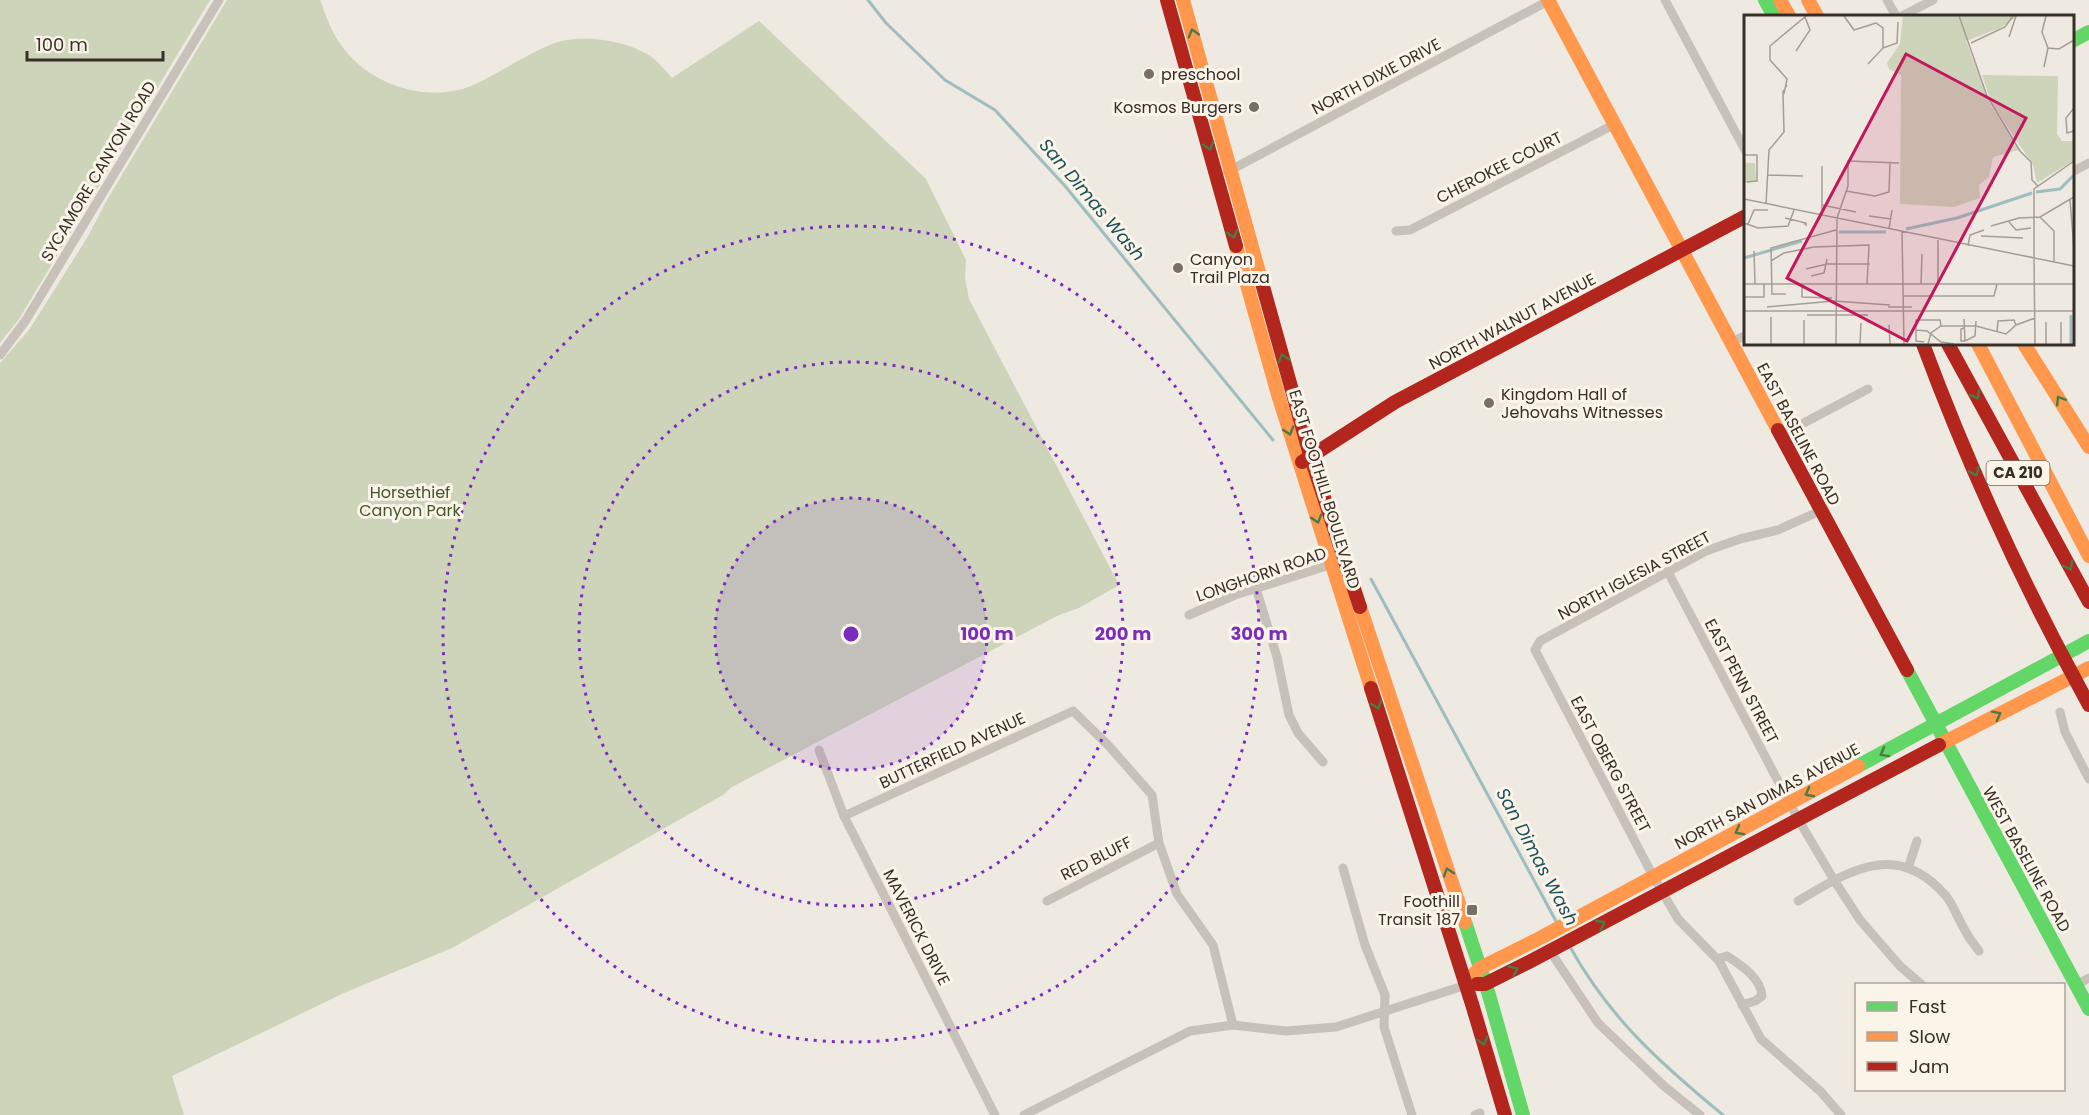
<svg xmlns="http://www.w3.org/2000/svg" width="2089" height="1115" font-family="Poppins,sans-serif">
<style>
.green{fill:#cdd4ba}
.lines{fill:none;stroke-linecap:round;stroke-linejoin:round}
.stream{stroke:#9dbdbf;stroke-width:3}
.street{stroke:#c7c1ba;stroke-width:9}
.fast{stroke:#63d668;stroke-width:14}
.slow{stroke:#ff974d;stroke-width:14}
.jam{stroke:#b3261e;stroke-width:14}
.oneway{stroke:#4b7a45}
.ring{fill:none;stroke:#7b2cbf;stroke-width:3;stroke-dasharray:3 6}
.poi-dot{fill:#786f69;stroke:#faf4e9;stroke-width:2}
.labels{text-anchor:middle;stroke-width:6;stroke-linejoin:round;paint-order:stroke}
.shield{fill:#faf4e9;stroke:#726962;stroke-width:1.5}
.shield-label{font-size:15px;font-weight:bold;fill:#382e28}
.poi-label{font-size:16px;fill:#382e28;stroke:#faf4e9;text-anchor:start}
.street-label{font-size:16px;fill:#382e28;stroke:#faf4e9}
.park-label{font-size:16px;fill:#43572b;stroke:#faf4e9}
.water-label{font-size:18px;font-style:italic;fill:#1c515b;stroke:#faf4e9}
.inset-river{fill:none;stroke:#9dbdbf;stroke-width:3}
.inset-road{fill:none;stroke:#a59e97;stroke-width:1.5}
.view{fill:#c2185b;fill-opacity:0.15;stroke:#c2185b;stroke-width:3}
.inset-edge{fill:none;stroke:#382e28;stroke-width:3}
.centre{fill:#7b2cbf;stroke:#faf4e9;stroke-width:3}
.ring-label{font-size:18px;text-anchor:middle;font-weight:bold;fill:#7b2cbf;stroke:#faf4e9;stroke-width:6;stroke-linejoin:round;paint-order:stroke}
</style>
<rect width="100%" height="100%" fill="#eee9e1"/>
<!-- green -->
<g class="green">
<polygon points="0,0 210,0 19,319 0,343"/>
<path d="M227,0h93c6,15 11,32 21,45 27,39 85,59 130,41 28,-12 53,-31 81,-42 28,-11 77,-4 101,14 7,6 13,13 19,20l87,-57 167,158 40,81 -1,18 4,21 150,286 -40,23 -20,7 -327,172 -9,8 -271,153 -108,45 -172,83 12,39h-184v-752l29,-33 58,-92 20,-38z"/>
</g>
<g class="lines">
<!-- stream -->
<g class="stream">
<polyline points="868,0 886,23 945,80 995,110 1065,186 1273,440"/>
<polyline points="1371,579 1557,923"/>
<path d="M1569,945c40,73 91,118 154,170"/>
</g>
<!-- street -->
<g class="street">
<polyline points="1665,0 1746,152"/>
<polyline points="1887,0 1896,16"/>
<polyline points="1902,16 1933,0"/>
<polyline points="1227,172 1548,1"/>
<polyline points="2072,172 2089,163"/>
<polyline points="1396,231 1410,230 1615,124"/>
<polyline points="1732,342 1746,335"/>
<polyline points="0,355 26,320 219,0"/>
<polyline points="1781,435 1868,389"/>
<polyline points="1820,511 1778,530 1740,539 1706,551 1540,641 1535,650 1653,876 1678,919 1719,961 1761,1039 1820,1091 1841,1115"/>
<polyline points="1668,572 1798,819 1834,880 1860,920 1900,966 1921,984"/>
<polyline points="1256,588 1277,657 1289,715 1298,733 1323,762"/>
<polyline points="1189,615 1235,595 1336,563"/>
<polyline points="2060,712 2065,732 2089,779"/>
<polyline points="819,750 844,816 995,1115"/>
<polyline points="844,816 1073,711 1108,745 1152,795 1159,843 1177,894 1213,945 1233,1025"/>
<polyline points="1343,868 1365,945 1385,995 1384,1027 1412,1115"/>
<polyline points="1908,868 1917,841"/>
<polyline points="1047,901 1159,843"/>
<path d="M1798,901c51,-30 99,-62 148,-5 8,10 13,25 20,36 3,7 9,13 13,19"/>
<polyline points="1550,951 1598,1023 1664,1086 1700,1115"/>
<path d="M1717,959l10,-3c14,9 34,22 35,40l-7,5 -13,4"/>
<polyline points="2076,985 2089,978"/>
<polyline points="1024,1115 1190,1031 1233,1025 1286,1031 1336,1027 1466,985"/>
<polyline points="1475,1115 1480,1113"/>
</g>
<!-- fast -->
<g class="fast">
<polyline points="1765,0 1774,16"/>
<polyline points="2072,41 2089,32"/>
<polyline points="1907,670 2089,1009"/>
<polyline points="1858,766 2089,641"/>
<polyline points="1465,922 1489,995 1523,1115"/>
</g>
<!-- slow -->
<g class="slow">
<polyline points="1183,0 1262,283"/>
<polyline points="1548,0 1778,430"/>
<polyline points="1780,0 1789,16"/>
<polyline points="1808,0 1817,16"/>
<polyline points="1236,246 1279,398 1371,688"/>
<polyline points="1978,344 2089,556"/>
<polyline points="2024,344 2089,447"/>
<polyline points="1360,607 1465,922"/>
<polyline points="1939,745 2089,668"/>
<polyline points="1473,975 1480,968 1542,937 1858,766"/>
</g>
<!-- jam -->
<g class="jam">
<polyline points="1167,0 1236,246"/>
<polyline points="1262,283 1310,455 1360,607"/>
<path d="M1923,344c46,124 102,245 166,361"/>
<polyline points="1948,344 2089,602"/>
<polyline points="1778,430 1907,670"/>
<polyline points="1302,462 1395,402 1746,216"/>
<polyline points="1371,688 1472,1004 1505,1115"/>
<polyline points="1477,984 1485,984 1527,963 1939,745"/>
</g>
</g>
<!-- one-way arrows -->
<defs><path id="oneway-chevron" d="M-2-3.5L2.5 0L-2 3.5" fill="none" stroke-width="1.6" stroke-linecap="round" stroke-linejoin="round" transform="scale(1.5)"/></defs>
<g class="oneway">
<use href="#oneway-chevron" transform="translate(1193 33) rotate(-106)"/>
<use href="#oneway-chevron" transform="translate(1209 146) rotate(74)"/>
<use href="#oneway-chevron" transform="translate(1233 234) rotate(75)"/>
<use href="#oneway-chevron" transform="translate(1283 358) rotate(-106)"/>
<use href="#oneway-chevron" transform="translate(1976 395) rotate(61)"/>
<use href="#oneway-chevron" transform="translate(2060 400) rotate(-122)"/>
<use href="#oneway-chevron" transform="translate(1289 431) rotate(73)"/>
<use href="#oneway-chevron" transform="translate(1975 472) rotate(66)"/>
<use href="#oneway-chevron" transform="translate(1317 519) rotate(73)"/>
<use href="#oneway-chevron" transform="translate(2069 566) rotate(61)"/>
<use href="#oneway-chevron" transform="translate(1377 705) rotate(72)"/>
<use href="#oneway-chevron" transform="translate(1997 715) rotate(-27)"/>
<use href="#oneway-chevron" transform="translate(1884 753) rotate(151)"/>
<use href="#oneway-chevron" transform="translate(1809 793) rotate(152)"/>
<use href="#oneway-chevron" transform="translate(1739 831) rotate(152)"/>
<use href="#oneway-chevron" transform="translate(1448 872) rotate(-108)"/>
<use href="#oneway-chevron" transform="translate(1601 924) rotate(-28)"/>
<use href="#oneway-chevron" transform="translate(1514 970) rotate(-26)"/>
<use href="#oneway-chevron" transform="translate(1483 1041) rotate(74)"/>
</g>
<!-- distance rings -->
<circle cx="851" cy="634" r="136" fill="#7b2cbf" fill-opacity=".12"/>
<g class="ring">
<circle cx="851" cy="634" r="136"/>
<circle cx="851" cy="634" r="272"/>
<circle cx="851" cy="634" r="408"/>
</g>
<!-- markers -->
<g class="poi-dot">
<circle cx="1149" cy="74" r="6"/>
<circle cx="1254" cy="107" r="6"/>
<circle cx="1178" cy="268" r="6"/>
<circle cx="1489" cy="403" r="6"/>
<rect x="1466" y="904" width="12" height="12" rx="3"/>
</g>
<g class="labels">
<!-- shield labels -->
<rect class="shield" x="1986.5" y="461" width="63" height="24" rx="4.5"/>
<g class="shield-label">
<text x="2018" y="478">CA 210</text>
</g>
<!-- poi labels -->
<g class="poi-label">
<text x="1161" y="80">preschool</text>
<text x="1242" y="113" text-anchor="end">Kosmos Burgers</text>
<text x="1190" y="265">Canyon<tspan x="1190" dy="18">Trail Plaza</tspan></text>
<text x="1501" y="400">Kingdom Hall of<tspan x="1501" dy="18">Jehovahs Witnesses</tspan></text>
<text x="1460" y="907" text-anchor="end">Foothill<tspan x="1460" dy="18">Transit 187</tspan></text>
</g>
<!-- street labels -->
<g class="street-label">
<text transform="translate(1376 76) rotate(-28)" y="6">NORTH DIXIE DRIVE</text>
<text transform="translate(1499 167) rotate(-27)" y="6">CHEROKEE COURT</text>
<text transform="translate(98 171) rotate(-59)" y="6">SYCAMORE CANYON ROAD</text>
<text transform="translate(1512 321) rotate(-28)" y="6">NORTH WALNUT AVENUE</text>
<text transform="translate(1799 434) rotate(62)" y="6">EAST BASELINE ROAD</text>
<text transform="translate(1325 489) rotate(73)" y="6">EAST FOOTHILL BOULEVARD</text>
<text transform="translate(1261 574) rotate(-19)" y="6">LONGHORN ROAD</text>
<text transform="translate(1634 575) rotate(-28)" y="6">NORTH IGLESIA STREET</text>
<text transform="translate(1742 681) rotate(62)" y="6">EAST PENN STREET</text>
<text transform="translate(952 750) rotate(-25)" y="6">BUTTERFIELD AVENUE</text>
<text transform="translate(1611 764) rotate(62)" y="6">EAST OBERG STREET</text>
<text transform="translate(1767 796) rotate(-28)" y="6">NORTH SAN DIMAS AVENUE</text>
<text transform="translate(1096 858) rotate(-27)" y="6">RED BLUFF</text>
<text transform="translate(2027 859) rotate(61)" y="6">WEST BASELINE ROAD</text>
<text transform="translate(917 927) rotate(63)" y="6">MAVERICK DRIVE</text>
</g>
<!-- park labels -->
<g class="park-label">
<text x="410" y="498">Horsethief<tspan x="410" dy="18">Canyon Park</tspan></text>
</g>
<!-- water labels -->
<g class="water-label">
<text transform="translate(1092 200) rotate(50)" y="6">San Dimas Wash</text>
<text transform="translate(1537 857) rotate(62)" y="6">San Dimas Wash</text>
</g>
</g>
<!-- overview -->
<g transform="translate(1744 15)">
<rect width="330" height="330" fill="#eee9e1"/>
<path d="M159,1h115l-18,12 -34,13 23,61 30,48 -26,7 -4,20 -10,8 1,13 -26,9 -54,-3 1,-129 -12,-6 -2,-6 13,-19zM238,60l76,1 -1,58 5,7h12v19l-37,23 -4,-18 -42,-63zM0,141l1,7h10l1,18 -12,2z" fill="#cdd4ba"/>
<path class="inset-river" d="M292,177l24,-3 14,-14M162,214l51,-11 75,-25M95,217h47M0,243l58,-17M327,300v29"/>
<path class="inset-road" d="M100,1l10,14 22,-7 7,5v20l-15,16M215,1l28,80 33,55 11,11 1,18 6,6M302,1l-4,16 6,16 11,1 15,-9M265,22l7,-21M227,28l34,-16 8,-11M139,33l14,-5 1,-21M52,36l14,-21 -5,-13M300,52l4,-19M40,79l3,-15 -17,-19v-14l36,-30M330,93l-8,10 1,15 7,-2M0,140h13v26l-10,1M78,151v47M23,160l36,1M102,176l29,5 14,-4 1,-30M0,184l330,67M326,185l4,49M22,189l3,-54 15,-18 -1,-40 4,-7M78,190l34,7M125,201l22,3M296,202l14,14v31M41,203l21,5v2l-3,-3M93,203l11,-32v-25l51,2M265,207l7,8 15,-2M0,208l14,5 30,-2 6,-16M4,209l6,-14h14M247,211l28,-8 21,-1 34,-20M145,214l3,-19M158,216l2,113M237,221l42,2M194,223v45M224,231l2,-11 14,-5M10,236l1,33M290,244v-70l40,-28M290,244l1,85M27,246l13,-8 30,-6 55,-2 -2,39M62,254l21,-5h43M67,261l13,-3 3,-14M0,269h293M58,269v13l30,1M177,269l1,-30M293,269h37M42,279h-14l-1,-46 65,-18M159,281h91l3,-12M0,282h20v-13M23,292l67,-6 56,4M144,292h24M0,296h330M63,300h61M220,304l1,22M60,305v24M317,307v22M145,310l1,19M220,313l-3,1v12h4M172,315l11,1 14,11 13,2M253,317l1,-11 16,-1 2,5M221,326l10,-5 1,-15M180,327l-8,-1v-21h24l1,6M27,329v-27M92,329l1,-125M116,329l1,-21M184,329l3,-11 10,-7h35l30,8 10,-9 19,-7M302,329v-22"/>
<path class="view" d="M162,39l120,64 -119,223 -120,-63z"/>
<rect width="330" height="330" class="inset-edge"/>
</g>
<circle cx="851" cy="634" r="9" class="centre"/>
<g class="ring-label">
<text x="987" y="640">100 m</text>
<text x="1123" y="640">200 m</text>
<text x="1259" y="640">300 m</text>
</g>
<!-- legend -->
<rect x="1855" y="983" width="210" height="108" fill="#faf4e9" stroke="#aca59c" stroke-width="1.5"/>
<rect x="1867" y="1002" width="30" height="9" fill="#63d668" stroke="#aca59c" stroke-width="1.5"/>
<text x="1909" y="1013" font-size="18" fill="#382e28">Fast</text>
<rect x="1867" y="1032" width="30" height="9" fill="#ff974d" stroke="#aca59c" stroke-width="1.5"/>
<text x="1909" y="1043" font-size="18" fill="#382e28">Slow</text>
<rect x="1867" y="1062" width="30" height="9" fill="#b3261e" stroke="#aca59c" stroke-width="1.5"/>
<text x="1909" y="1073" font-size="18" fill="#382e28">Jam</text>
<!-- scale -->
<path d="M27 51v9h136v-9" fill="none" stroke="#382e28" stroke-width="3"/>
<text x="36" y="51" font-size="18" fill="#382e28" stroke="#faf4e9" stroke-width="4.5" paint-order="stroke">100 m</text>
</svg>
